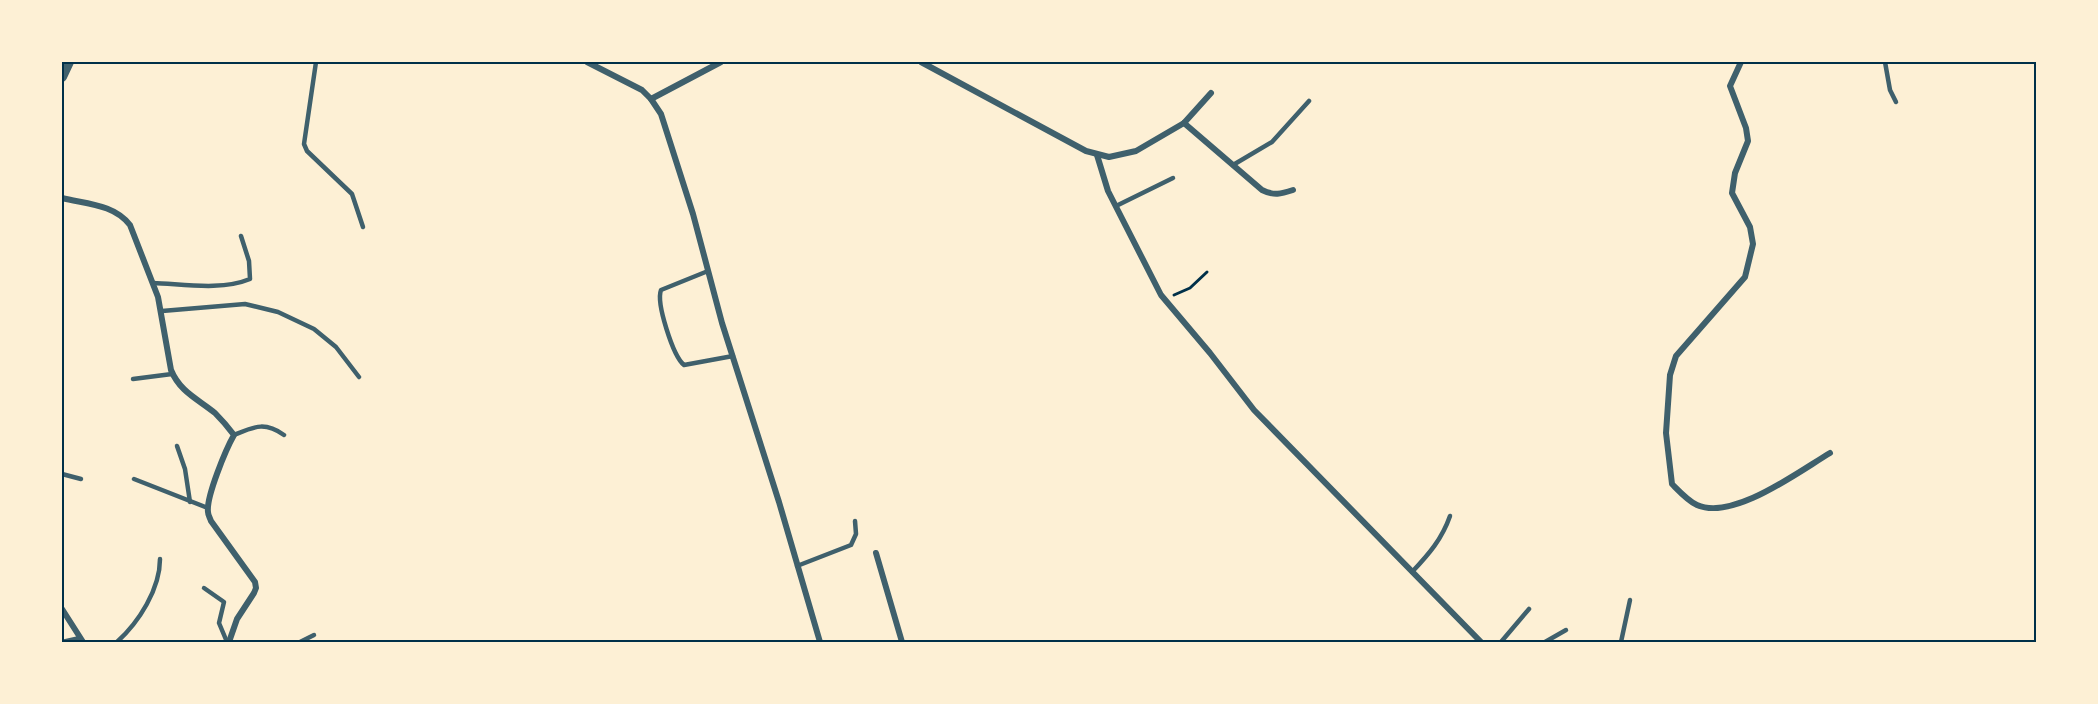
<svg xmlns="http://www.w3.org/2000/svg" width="2098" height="704" font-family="Cabin,sans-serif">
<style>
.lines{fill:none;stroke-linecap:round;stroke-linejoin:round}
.path{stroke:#003049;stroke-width:3}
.service{stroke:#3f606c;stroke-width:4.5}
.minor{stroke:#3f606c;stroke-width:6}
.tertiary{stroke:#3f606c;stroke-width:10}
.neatline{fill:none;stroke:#003049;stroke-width:2}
</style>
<rect width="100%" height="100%" fill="#fdf0d5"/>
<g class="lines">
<!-- path -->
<polyline class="path" points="1174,295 1190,288 1207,272"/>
<!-- service -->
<g class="service">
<polyline points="316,62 304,144 307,151 352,194 363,227"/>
<polyline points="1885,62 1890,90 1896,102"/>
<polyline points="1233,165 1272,142 1309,101"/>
<polyline points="1116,206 1173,178"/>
<path d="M708,271l-47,19c-5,13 12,66 23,75l49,-9"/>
<path d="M153,283c30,1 68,8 97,-4l-1,-18 -8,-25"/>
<polyline points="162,311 245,304 278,312 314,329 336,347 359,377"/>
<polyline points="133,379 172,374"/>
<path d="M234,435c20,-8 30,-14 50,0"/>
<polyline points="177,446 185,469 190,502"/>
<polyline points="62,474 81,479"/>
<polyline points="134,479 208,508"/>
<polyline points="797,566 851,545 856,534 855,521"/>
<path d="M1412,572c17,-18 30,-33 38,-56"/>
<polyline points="204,588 224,602 219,623 227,642"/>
<polyline points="62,642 80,638"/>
<path d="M117,642c22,-20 43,-53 43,-83"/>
<polyline points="300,642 314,635"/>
<polyline points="1501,642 1529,609"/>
<polyline points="1545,642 1566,630"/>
<polyline points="1621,642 1630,600"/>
</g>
<!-- minor -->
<g class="minor">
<polyline points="587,62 642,90 651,99 661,114 693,214 722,323 779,502 820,642"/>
<polyline points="921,62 1086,151 1109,157 1136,151 1184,123 1211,93"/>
<path d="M1741,62l-11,24 16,42 2,13 -13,32 -3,20 18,34 3,17 -8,33 -69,79 -6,19 -4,58 6,51c7,7 16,17 25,21 36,16 101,-33 133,-52"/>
<polyline points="651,99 721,62"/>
<path d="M1184,123l78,67c12,6 19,4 31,0"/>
<polyline points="1097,155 1108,191 1161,295 1210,353 1254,410 1481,642"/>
<path d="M62,198c24,6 52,6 68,27l28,72 13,73c9,22 27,29 44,43 7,7 13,14 19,22 -8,14 -28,62 -26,77 0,3 2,6 3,9l44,61 1,6 -2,5 -17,26 -8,23"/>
<polyline points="876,553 902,642"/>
<polyline points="62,609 83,642"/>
</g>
<!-- tertiary -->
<polyline class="tertiary" points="62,77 69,62"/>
</g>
<!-- border -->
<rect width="2098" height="704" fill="none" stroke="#fdf0d5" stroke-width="126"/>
<rect x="63" y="63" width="1972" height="578" class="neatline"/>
</svg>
